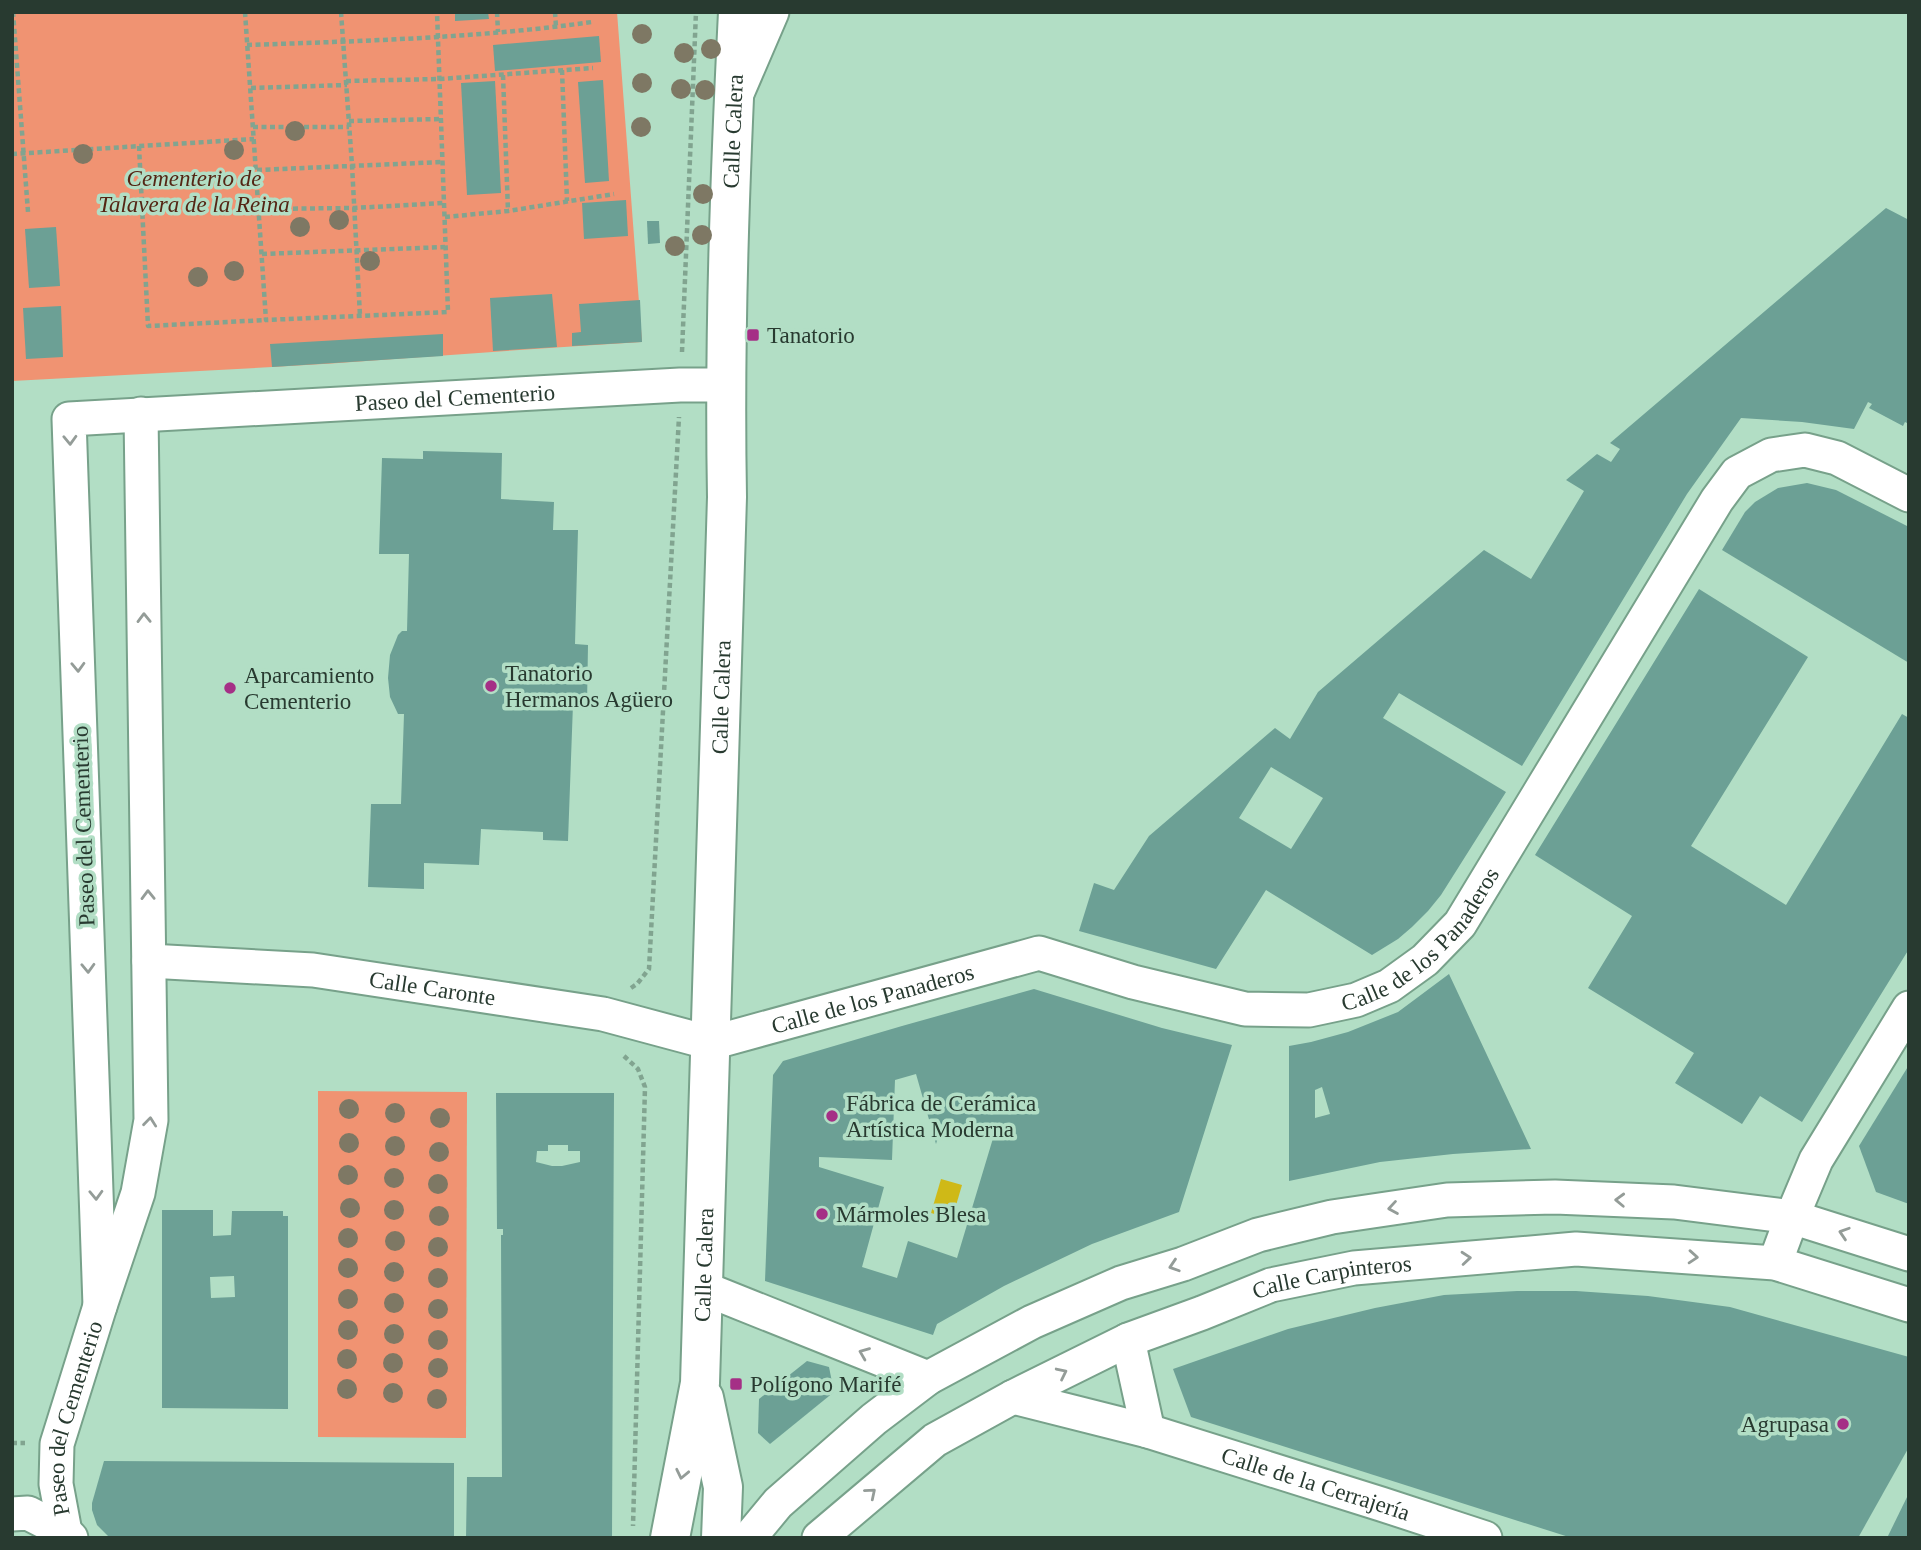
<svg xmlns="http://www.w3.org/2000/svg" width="1921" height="1550" font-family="'Times New Roman',serif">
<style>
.green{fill:#f09372}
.water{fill:#cfb917}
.building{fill:#6ca095;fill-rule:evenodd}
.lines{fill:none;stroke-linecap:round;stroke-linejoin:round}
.minor-casing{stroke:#77a18a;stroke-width:37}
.major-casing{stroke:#77a18a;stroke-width:42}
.path{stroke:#81a490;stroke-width:4.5;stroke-dasharray:5 3.5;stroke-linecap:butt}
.minor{stroke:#fff;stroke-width:33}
.major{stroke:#fff;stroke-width:38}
.tree{fill:#7e7864}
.oneway{stroke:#949c98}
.poi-dot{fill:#a52f86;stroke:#b2dec5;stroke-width:2.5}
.labels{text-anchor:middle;stroke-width:7;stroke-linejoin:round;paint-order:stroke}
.street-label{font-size:23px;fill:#283a30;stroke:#b2dec5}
.park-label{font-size:23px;font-style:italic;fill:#542514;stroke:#b2dec5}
.poi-label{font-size:23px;fill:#283a30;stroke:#b2dec5;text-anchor:start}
</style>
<rect width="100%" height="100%" fill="#b2dec5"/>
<!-- green -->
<g class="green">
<path d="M12,12h605l25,330c-123,7 -247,18 -370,25 -87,5 -173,9 -260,14z"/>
<polygon points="318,1091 467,1092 466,1438 318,1437"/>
</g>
<!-- water -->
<polygon class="water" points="941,1179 962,1185 952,1219 931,1213"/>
<!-- building -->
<g class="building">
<polygon points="455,12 488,12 489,19 455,21"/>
<polygon points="599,36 601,62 495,71 493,45"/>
<polygon points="603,80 609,181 585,183 578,82"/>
<polygon points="495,81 501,193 467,195 461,83"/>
<polygon points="626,200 628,236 584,239 582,203"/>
<path d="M1886,208l23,12v204l-4,-2 -2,4 -34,-18 3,-4 -4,-2 -14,27 -52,-7 -61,-4 -54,76 -165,272 -123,-73 -16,25 123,74 -65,103 -13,16 -16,16 -14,12 -26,16 -106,-65 -50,79 -137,-38 15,-48 20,7 35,-54 126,-108 15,11 28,-47 166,-142 47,29 53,-88 -18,-11 31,-26 14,8 9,-13 -10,-6zM1271,767l52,31 -32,51 -52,-31z"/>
<polygon points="647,221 659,221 660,243 648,244"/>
<polygon points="56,227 60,286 29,288 25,229"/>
<polygon points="552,294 557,347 493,351 490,298"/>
<polygon points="640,300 642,342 572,346 572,333 581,332 579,304"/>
<polygon points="61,306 63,357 26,359 23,308"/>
<polygon points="443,334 443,356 272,367 270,344"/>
<polygon points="423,451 502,453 501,499 554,502 553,530 578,530 575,644 588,645 587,705 573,704 568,841 543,840 543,832 481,829 479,865 424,863 424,889 368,887 371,804 401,804 404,714 398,714 390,697 388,678 390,655 398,635 402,631 407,631 409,554 379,554 382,458 423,459"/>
<polygon points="1807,483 1836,490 1909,527 1909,663 1722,550 1745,512 1755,502 1778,488"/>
<polygon points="1699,589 1808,657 1691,846 1786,905 1902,714 1909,718 1909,949 1802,1122 1760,1096 1742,1124 1675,1083 1694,1053 1588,988 1632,916 1535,855"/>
<path d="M1449,974l82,175 -78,5 -73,8 -91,19v-135l22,-4 37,-10 50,-20zM1322,1087l8,27 -15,4v-28z"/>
<path d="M1034,989l128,39 70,17 -53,167 -87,32 -88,42 -67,38 -4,11 -168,-54 8,-206 10,-14 119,-35zM916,1074l20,70 7,-24 51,15 -37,123 -49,-17 -11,37 -35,-11 22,-80 -65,-20v-10l73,3 3,-80z"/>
<polygon points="1909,1065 1909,1204 1876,1192 1859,1146"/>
<path d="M496,1093h118l-2,445h-146l1,-61h35l-1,-242h2v-6h-6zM548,1145h20v6h12v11l-18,4h-10l-16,-4 1,-11h11z"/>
<path d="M162,1210h51v26l18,-1 1,-24h51v5h5v193l-126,-1zM234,1276l1,21 -24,1 -1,-21z"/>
<polygon points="1517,1291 1576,1291 1648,1296 1730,1307 1909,1357 1909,1447 1858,1538 1572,1538 1191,1417 1173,1369 1288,1329 1375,1308 1444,1295"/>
<polygon points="807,1361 829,1367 834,1392 770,1444 758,1433 759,1399"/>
<polygon points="104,1461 454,1463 454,1538 110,1538 97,1525 92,1510 92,1503"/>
<polygon points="1909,1493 1909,1538 1887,1538"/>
</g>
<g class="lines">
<defs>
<g id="minor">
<polyline points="738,91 772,12"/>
<path id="s1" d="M149,961l164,9 290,44 108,29 328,-90 94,29 112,27 64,1 47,-10 33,-14 36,-26 35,-36 257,-424 20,-27 34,-18 34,-5 32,8 72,37"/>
<polyline points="1775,1263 1792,1217 1816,1160 1909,1008"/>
<polyline points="703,1288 928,1378"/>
<path id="s2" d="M100,1306l-31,-887 611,-34h45"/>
<polyline points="1128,1340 1148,1431"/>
<path id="s3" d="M1013,1397l135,34 233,73 104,34"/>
<polyline points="12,1514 28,1513 65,1532 71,1538"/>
<path id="s4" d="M65,1532l-9,-48 1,-40 43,-138 38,-113 13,-73 -10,-706"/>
<polyline points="749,1538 778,1503 874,1419 928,1378 1032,1322 1121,1283 1183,1264 1258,1235 1332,1217 1447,1200 1555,1197 1674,1202 1792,1217 1909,1254"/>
<path id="s5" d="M819,1538l116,-98 78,-43 115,-57 74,-27 69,-28 83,-17 222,-19 199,14 134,42"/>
</g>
<g id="major">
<polyline points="704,1398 723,1487 721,1538"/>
<path id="s6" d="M670,1538l30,-155 27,-886c-3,-162 3,-323 11,-485"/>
</g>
</defs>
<!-- minor casing -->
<use href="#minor" class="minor-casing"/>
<!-- major casing -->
<use href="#major" class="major-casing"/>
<!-- path -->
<g class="path">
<polyline points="13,12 28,212"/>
<polyline points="245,12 266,320 448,312 437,12"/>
<polyline points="341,12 352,165 360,316"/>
<polyline points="497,12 498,32"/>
<polyline points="555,12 556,27"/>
<path d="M247,45c116,-4 231,-7 345,-23"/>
<polyline points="562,70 567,201"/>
<polyline points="503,75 508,211"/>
<polyline points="346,81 440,79 593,68"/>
<polyline points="251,88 347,85"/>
<polyline points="349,121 441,119"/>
<polyline points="253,127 349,127"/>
<polyline points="139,146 148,326 266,320"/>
<polyline points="12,154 254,139"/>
<polyline points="257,170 443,162"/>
<polyline points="259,209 354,208 444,203"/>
<polyline points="445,217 508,211 614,194"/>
<polyline points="262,254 445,247"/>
<polyline points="682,352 696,12"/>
<polyline points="631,988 637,984 649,969 679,417"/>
<polyline points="624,1056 638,1069 645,1087 633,1526"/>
<polyline points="12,1443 25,1443"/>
</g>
<!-- minor -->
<use href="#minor" class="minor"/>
<!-- major -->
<use href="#major" class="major"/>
</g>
<!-- trees -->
<g class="tree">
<circle cx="642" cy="34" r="10"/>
<circle cx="711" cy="49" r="10"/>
<circle cx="684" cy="53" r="10"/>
<circle cx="642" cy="83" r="10"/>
<circle cx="681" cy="89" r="10"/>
<circle cx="705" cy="90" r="10"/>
<circle cx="641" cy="127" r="10"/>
<circle cx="295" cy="131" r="10"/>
<circle cx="234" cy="150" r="10"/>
<circle cx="83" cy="154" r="10"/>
<circle cx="703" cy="194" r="10"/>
<circle cx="339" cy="220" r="10"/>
<circle cx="300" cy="227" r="10"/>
<circle cx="702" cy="235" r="10"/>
<circle cx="675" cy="246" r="10"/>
<circle cx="370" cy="261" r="10"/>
<circle cx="234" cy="271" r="10"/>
<circle cx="198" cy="277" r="10"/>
<circle cx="349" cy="1109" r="10"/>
<circle cx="395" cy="1113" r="10"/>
<circle cx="440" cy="1118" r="10"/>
<circle cx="349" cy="1143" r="10"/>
<circle cx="395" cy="1146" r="10"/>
<circle cx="439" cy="1152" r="10"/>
<circle cx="348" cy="1175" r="10"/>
<circle cx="394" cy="1178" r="10"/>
<circle cx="438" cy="1184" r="10"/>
<circle cx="350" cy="1208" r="10"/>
<circle cx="394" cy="1210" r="10"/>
<circle cx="439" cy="1216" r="10"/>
<circle cx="348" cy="1238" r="10"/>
<circle cx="395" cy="1241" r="10"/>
<circle cx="438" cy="1247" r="10"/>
<circle cx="348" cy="1268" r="10"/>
<circle cx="394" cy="1272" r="10"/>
<circle cx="438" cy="1278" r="10"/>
<circle cx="348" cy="1299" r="10"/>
<circle cx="394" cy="1303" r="10"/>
<circle cx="438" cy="1309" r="10"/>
<circle cx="348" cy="1330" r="10"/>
<circle cx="394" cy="1334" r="10"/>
<circle cx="438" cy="1340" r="10"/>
<circle cx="347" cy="1359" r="10"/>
<circle cx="393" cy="1363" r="10"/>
<circle cx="438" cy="1368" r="10"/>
<circle cx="347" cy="1389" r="10"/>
<circle cx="393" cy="1393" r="10"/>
<circle cx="437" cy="1399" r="10"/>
</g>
<!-- one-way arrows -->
<defs><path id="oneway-chevron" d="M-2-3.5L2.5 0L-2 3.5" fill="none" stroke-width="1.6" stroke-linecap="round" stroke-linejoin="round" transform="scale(1.75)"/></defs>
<g class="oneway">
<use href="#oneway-chevron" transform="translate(70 440) rotate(88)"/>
<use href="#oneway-chevron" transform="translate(144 618) rotate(-91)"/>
<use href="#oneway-chevron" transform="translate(78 667) rotate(88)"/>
<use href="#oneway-chevron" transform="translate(148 895) rotate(-91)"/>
<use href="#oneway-chevron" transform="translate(88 968) rotate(88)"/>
<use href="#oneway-chevron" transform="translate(150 1122) rotate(-84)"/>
<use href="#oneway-chevron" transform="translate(96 1195) rotate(88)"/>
<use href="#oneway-chevron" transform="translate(1620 1200) rotate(-178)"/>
<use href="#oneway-chevron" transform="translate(1393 1208) rotate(171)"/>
<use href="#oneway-chevron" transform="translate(1844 1233) rotate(-162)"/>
<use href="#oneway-chevron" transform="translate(1693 1257) rotate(4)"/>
<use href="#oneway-chevron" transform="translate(1466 1258) rotate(-5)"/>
<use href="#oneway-chevron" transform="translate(1174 1266) rotate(162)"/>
<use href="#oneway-chevron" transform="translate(864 1353) rotate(-158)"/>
<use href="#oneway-chevron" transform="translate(1062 1373) rotate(-26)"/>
<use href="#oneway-chevron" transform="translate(682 1474) rotate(102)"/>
<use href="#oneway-chevron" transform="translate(871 1493) rotate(-40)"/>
</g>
<!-- markers -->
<g class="poi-dot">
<rect x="746" y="328" width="14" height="14" rx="3.5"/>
<circle cx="491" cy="686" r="7"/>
<circle cx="230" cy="688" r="7"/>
<circle cx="832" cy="1116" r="7"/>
<circle cx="822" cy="1214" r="7"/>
<rect x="729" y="1377" width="14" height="14" rx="3.5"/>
<circle cx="1843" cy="1424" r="7"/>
</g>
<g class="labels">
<!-- street labels -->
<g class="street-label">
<text dy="8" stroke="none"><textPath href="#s6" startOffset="1410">Calle Calera</textPath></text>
<text dy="8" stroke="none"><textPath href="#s2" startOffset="1274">Paseo del Cementerio</textPath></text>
<text dy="8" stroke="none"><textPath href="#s6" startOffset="844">Calle Calera</textPath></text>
<text transform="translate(83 826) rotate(-92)" y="8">Paseo del Cementerio</text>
<text dy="8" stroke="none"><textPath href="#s1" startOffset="1325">Calle de los Panaderos</textPath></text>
<text dy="8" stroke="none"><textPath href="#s1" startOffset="285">Calle Caronte</textPath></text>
<text dy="8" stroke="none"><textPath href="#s1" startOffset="737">Calle de los Panaderos</textPath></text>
<text dy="8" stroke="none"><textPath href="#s6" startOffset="276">Calle Calera</textPath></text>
<text dy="8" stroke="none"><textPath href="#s5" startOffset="584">Calle Carpinteros</textPath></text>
<text dy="8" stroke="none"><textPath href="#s4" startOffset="117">Paseo del Cementerio</textPath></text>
<text dy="8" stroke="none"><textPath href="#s3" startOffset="315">Calle de la Cerrajería</textPath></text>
</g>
<!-- park labels -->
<g class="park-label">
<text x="194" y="186">Cementerio de<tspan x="194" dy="26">Talavera de la Reina</tspan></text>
</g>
<!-- poi labels -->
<g class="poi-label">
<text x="767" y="343">Tanatorio</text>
<text x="505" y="681">Tanatorio<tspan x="505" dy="26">Hermanos Agüero</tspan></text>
<text x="244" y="683">Aparcamiento<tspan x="244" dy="26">Cementerio</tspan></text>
<text x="846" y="1111">Fábrica de Cerámica<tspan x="846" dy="26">Artística Moderna</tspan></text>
<text x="836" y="1222">Mármoles Blesa</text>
<text x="750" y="1392">Polígono Marifé</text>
<text x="1829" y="1432" text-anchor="end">Agrupasa</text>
</g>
</g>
<!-- border -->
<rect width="1921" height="1550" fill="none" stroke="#283a30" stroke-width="28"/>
</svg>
